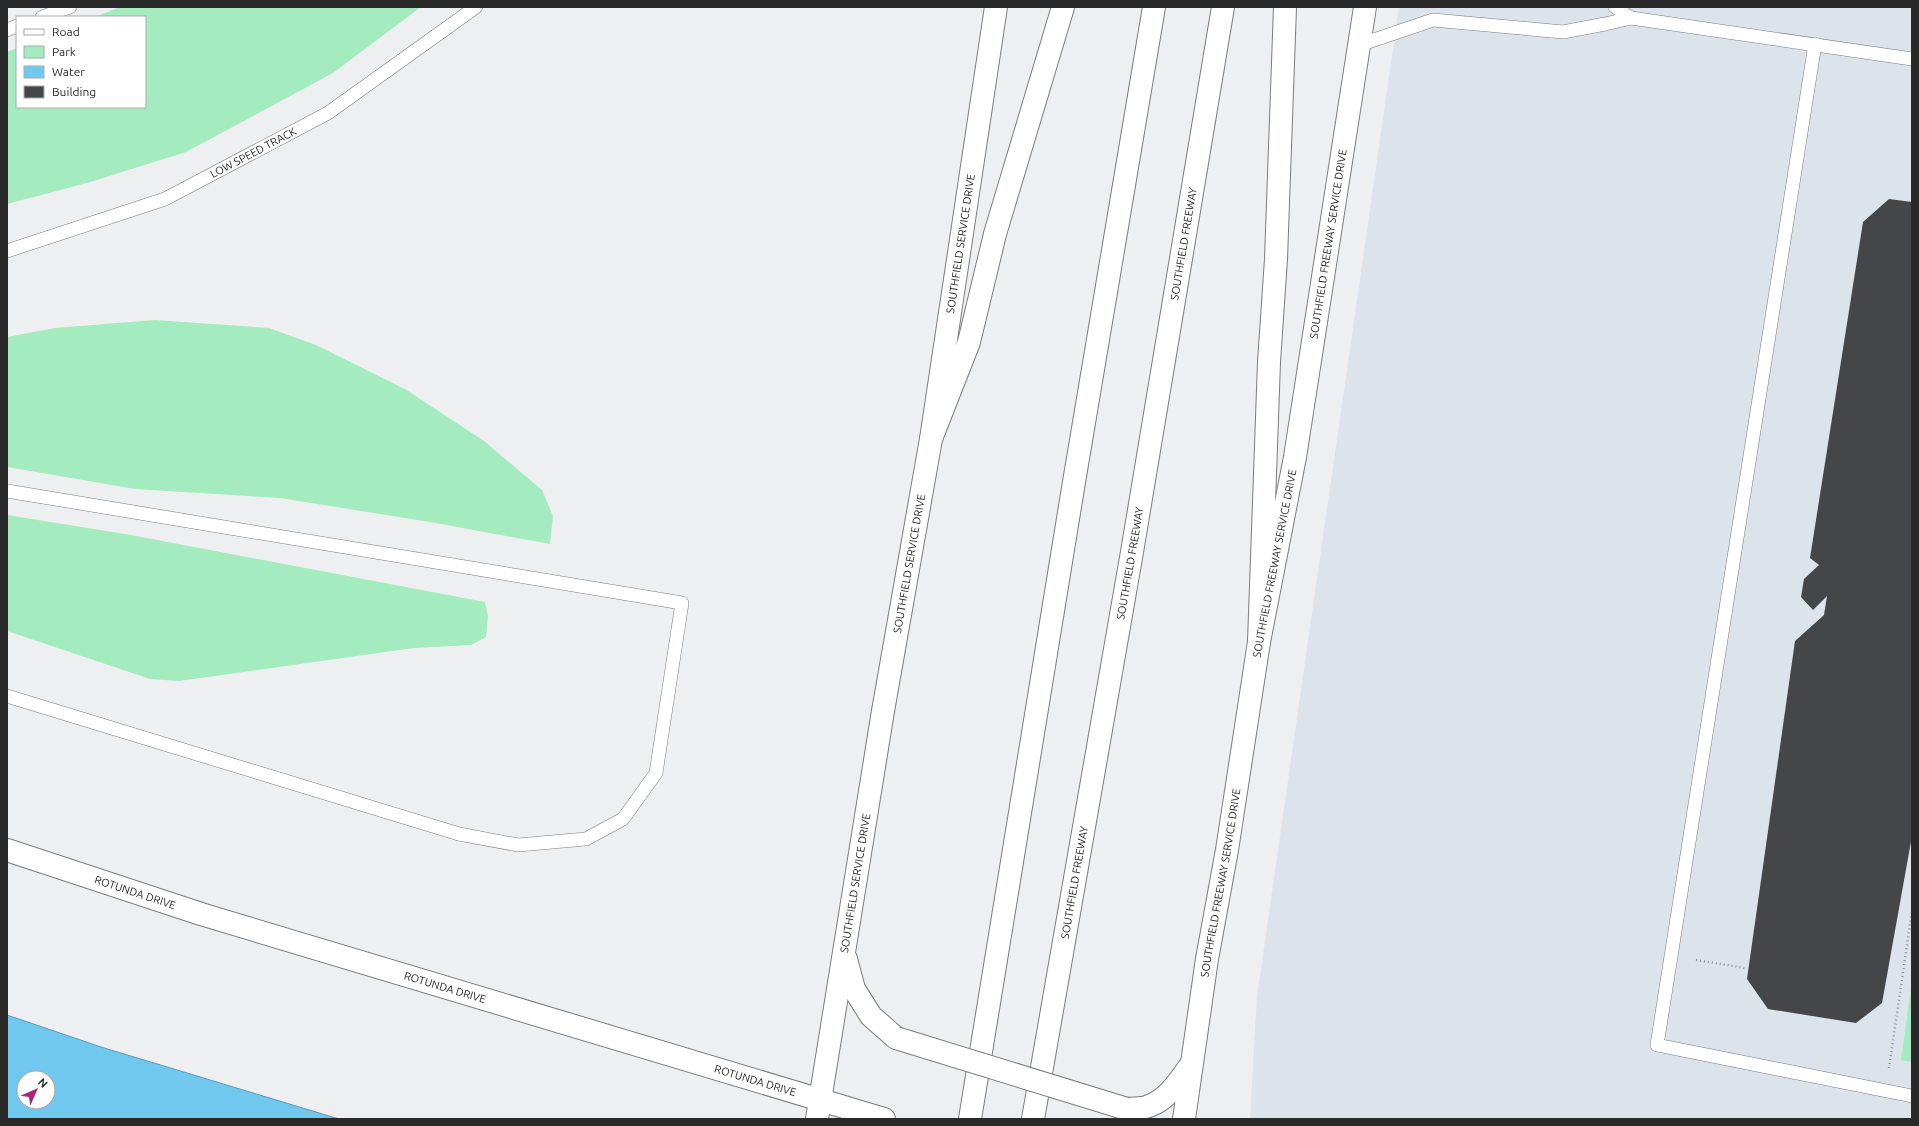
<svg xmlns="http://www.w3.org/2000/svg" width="1919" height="1126" font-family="Ubuntu,sans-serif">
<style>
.built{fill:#dce3eb}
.green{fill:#a4ecc0}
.water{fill:#71c8ef;stroke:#5b98b4;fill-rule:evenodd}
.building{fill:#454647}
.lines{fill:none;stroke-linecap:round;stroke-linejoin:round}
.service-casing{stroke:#7b7c7d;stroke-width:14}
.secondary-casing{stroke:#7b7c7d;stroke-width:24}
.motorway-casing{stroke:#7b7c7d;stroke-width:24}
.path{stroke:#8d8e8f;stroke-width:2.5;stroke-dasharray:1 3;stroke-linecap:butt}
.service{stroke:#fff;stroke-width:13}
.secondary{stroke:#fff;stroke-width:22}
.motorway{stroke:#fff;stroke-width:22}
.secondary-bridge-casing{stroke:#7b7c7d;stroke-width:24;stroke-linecap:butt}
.secondary-bridge{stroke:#fff;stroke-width:22}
.labels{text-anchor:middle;stroke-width:4;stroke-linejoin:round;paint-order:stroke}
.street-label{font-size:11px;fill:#29292a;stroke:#fff}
</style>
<rect width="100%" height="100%" fill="#eeeff1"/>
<!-- built -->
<polygon class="built" points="1399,7 1912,7 1912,1119 1250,1119 1257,997"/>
<!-- green -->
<g class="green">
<polygon points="120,7 421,7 333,73 186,152 87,183 7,204 7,52 17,48 17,107 145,107 145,17 95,17"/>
<polygon points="155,320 269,328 316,345 405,389 484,441 542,490 553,516 550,544 430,522 280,498 135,489 7,467 7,337 55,328"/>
<polygon points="7,515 131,535 485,602 488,616 486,637 471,645 414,648 179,681 150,679 7,631"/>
<polygon points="1912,981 1912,1062 1901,1060"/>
</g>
<!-- water -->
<path class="water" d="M7,1015l94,32 238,72h-332zM24,1078h24v24h-24z"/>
<!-- building -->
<polygon class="building" points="1889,199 1912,202 1912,836 1882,1003 1856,1023 1768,1009 1747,979 1795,641 1824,615 1827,596 1813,610 1801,597 1804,579 1819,565 1810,558 1863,222"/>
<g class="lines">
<defs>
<g id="service">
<polyline points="1615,7 1631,18"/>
<polyline points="42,17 70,7"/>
<polyline points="7,30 17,26"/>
<polyline points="1815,44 1657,1045 1912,1096"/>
<polyline points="1359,45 1433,20 1563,32 1605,24 1631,18 1912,59"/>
<path id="s1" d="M7,251l158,-52 163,-86 148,-106"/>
<polyline points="7,491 682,603 656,773 623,819 586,839 518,845 459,834 7,696"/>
</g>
<g id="secondary">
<path id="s2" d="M7,850l194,64 683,205"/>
<polyline points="846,959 854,989 871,1016 896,1038"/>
<path d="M1127,1109c7,-1 16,0 22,-3 19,-7 30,-25 41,-40"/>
<path id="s3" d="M817,1119l66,-408 48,-272 65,-432"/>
<path id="s4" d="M1184,1119l23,-160 20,-109 32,-208 36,-185 70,-450"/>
</g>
<g id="motorway">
<polyline points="931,439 969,342 995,234 1063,7"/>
<polyline points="1259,642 1269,362 1276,259 1285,7"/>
<polyline points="970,1119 1074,482 1154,7"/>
<path id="s5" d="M1033,1119l99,-567 91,-545"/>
</g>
</defs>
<!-- service casing -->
<use href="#service" class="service-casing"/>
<!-- secondary casing -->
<use href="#secondary" class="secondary-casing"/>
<!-- motorway casing -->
<use href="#motorway" class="motorway-casing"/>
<!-- path -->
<g class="path">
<polyline points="1696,960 1745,968"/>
<polyline points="1889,1068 1912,911"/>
</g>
<!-- service -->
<use href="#service" class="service"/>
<!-- secondary -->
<use href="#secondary" class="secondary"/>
<!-- motorway -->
<use href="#motorway" class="motorway"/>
<defs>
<polyline id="secondary-bridge" points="896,1038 1127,1109"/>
</defs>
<!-- secondary-bridge casing -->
<use href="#secondary-bridge" class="secondary-bridge-casing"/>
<!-- secondary-bridge -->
<use href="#secondary-bridge" class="secondary-bridge"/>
</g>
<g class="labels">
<!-- street labels -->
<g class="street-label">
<text dy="4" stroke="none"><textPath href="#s1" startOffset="266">LOW SPEED TRACK</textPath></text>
<text dy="4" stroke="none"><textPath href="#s3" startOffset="887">SOUTHFIELD SERVICE DRIVE</textPath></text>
<text dy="4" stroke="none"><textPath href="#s5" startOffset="888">SOUTHFIELD FREEWAY</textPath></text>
<text dy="4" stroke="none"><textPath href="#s4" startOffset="887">SOUTHFIELD FREEWAY SERVICE DRIVE</textPath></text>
<text dy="4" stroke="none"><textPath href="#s3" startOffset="563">SOUTHFIELD SERVICE DRIVE</textPath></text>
<text dy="4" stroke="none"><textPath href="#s5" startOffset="564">SOUTHFIELD FREEWAY</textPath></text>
<text dy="4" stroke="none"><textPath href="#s4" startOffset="563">SOUTHFIELD FREEWAY SERVICE DRIVE</textPath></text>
<text dy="4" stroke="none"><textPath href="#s5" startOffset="240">SOUTHFIELD FREEWAY</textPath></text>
<text dy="4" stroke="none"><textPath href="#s4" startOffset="239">SOUTHFIELD FREEWAY SERVICE DRIVE</textPath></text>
<text dy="4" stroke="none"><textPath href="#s3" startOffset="239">SOUTHFIELD SERVICE DRIVE</textPath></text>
<text dy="4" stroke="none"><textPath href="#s2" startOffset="135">ROTUNDA DRIVE</textPath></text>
<text dy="4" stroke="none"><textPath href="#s2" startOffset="459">ROTUNDA DRIVE</textPath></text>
<text dy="4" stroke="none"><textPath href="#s2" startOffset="783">ROTUNDA DRIVE</textPath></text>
</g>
</g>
<!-- border -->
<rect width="1919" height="1126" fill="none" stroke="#29292a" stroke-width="16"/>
<!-- legend -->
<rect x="16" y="16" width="130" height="92" fill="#ffffff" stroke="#a9a9aa"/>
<rect x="24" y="29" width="20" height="6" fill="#ffffff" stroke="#a9a9aa"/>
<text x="52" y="36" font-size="12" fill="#29292a">Road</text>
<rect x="24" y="46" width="20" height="12" fill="#a4ecc0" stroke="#a9a9aa"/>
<text x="52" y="56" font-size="12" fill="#29292a">Park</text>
<rect x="24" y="66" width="20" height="12" fill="#71c8ef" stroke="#a9a9aa"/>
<text x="52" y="76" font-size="12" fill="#29292a">Water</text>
<rect x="24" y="86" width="20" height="12" fill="#454647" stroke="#a9a9aa"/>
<text x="52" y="96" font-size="12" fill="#29292a">Building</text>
<!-- north arrow -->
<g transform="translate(36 1090) rotate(45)"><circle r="19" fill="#ffffff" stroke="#a9a9aa"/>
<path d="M0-3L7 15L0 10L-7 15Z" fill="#a42779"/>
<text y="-6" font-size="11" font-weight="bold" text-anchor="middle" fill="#29292a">N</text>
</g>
</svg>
